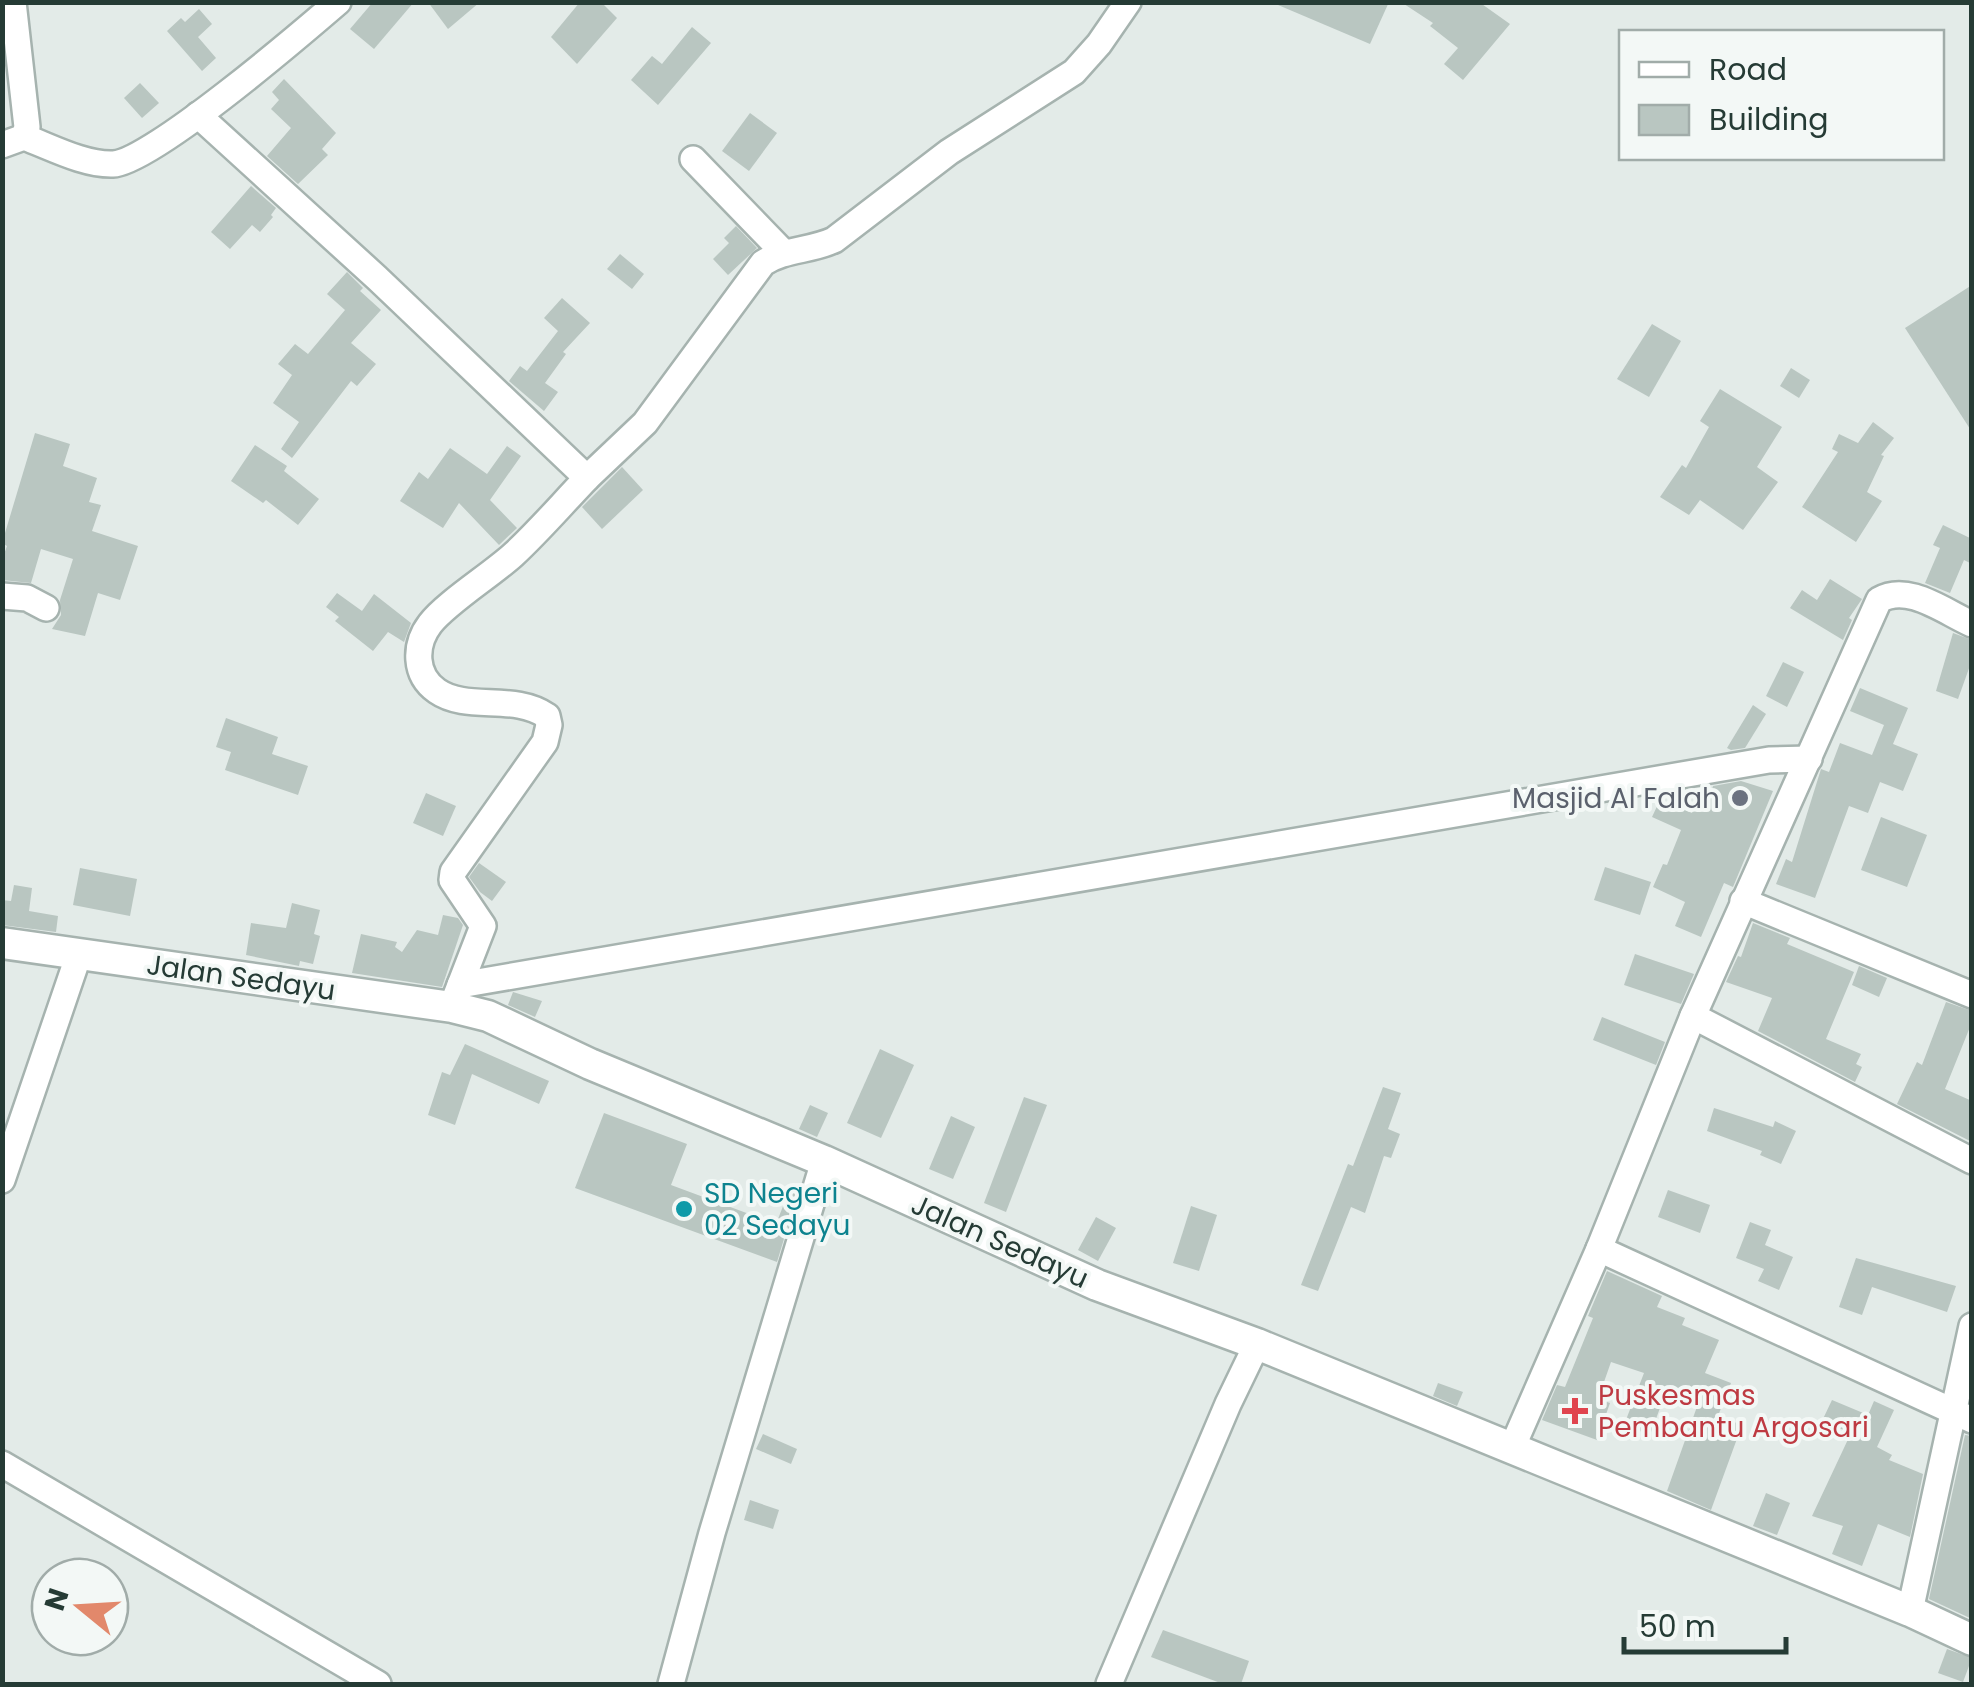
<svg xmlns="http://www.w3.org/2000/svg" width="1974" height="1687" font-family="Poppins,sans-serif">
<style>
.building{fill:#b9c6c1}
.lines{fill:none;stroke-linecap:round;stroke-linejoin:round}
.minor-casing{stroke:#a6b3af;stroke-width:30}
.tertiary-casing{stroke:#a6b3af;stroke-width:35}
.minor{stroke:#fff;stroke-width:25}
.tertiary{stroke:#fff;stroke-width:30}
.worship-dot{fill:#6b7280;stroke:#f3f8f6;stroke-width:4}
.culture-dot{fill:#0f9aa8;stroke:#f3f8f6;stroke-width:4}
.health-dot{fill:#e0444e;stroke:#f3f8f6;stroke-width:4}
.labels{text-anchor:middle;stroke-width:8;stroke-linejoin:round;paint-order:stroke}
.worship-label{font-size:28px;fill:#5b616d;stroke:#f3f8f6;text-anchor:end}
.street-label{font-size:28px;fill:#253b35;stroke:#f3f8f6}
.culture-label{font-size:28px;fill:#0d838f;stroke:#f3f8f6;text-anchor:start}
.health-label{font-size:28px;fill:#be3a42;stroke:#f3f8f6;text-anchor:start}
</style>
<rect width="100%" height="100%" fill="#e3ebe8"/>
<!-- building -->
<g class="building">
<polygon points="373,2 414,2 374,49 350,29"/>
<polygon points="428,2 480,2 448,29"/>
<polygon points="580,2 601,2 617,18 577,64 551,37"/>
<polygon points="1271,2 1389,2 1370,44"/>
<polygon points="1401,2 1479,2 1510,24 1463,80 1444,64 1458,48 1430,26 1433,23"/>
<polygon points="199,9 212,24 198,37 216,58 202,71 167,31 181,18 185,22"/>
<polygon points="692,27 711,43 658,105 631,80 652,56 662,64"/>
<polygon points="284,79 336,133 322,149 328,155 298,184 267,156 291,128 271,109 279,100 272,92"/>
<polygon points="140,83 159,103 142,118 124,98"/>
<polygon points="750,113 777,133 749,171 722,151"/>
<polygon points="251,186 276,208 271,215 273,217 260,232 252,225 230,249 211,232"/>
<polygon points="736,226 757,248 728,275 713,259 729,243 724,238"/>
<polygon points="620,254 644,274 632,289 607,269"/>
<polygon points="347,272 363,288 360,291 381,310 351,343 376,364 357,386 351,381 292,458 281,449 299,422 273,403 292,375 278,364 295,344 308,354 345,310 327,294"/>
<polygon points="1972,285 1972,432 1905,328"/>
<polygon points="562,298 590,323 563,352 566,354 545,383 558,392 544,411 509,381 520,366 527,371 558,331 544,318"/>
<polygon points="1652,324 1681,341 1649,397 1617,379"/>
<polygon points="1791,368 1810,380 1799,398 1780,386"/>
<polygon points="1720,389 1782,427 1757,467 1778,482 1743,530 1700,500 1689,515 1660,497 1682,465 1686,468 1709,427 1700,421"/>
<polygon points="1873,422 1894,438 1881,455 1884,456 1867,492 1882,501 1856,542 1802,507 1838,452 1832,449 1839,434 1858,443"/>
<polygon points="35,433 70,444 63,466 97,478 89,502 101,505 92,531 138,546 120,600 98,593 85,636 52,629 61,615 60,600 73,559 41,549 31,583 2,580 2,560 7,546 2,543"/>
<polygon points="255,445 287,466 284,471 319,499 298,525 266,500 263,503 231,481"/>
<polygon points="507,446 521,456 490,500 517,528 499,545 459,503 443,528 400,501 419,472 428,479 450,448 487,474"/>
<polygon points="622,467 643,490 602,529 582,507"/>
<polygon points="1943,525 1972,539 1972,564 1964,560 1950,593 1925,583 1940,548 1933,545"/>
<polygon points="1830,579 1862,599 1849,618 1852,620 1843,640 1790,608 1802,590 1817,600"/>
<polygon points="337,593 362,611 374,594 411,623 404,642 388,632 373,651 335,621 339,617 326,607"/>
<polygon points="1953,633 1972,640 1972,660 1958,699 1936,691"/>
<polygon points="1783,662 1804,672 1787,707 1766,696"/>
<polygon points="1860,688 1908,708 1893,744 1918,754 1903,791 1880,782 1868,813 1849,806 1815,898 1776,884 1786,859 1792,862 1821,769 1829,772 1840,743 1872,755 1884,725 1850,711"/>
<polygon points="1753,705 1766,714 1745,748 1731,750 1727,748"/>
<polygon points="226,718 278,737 272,754 308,766 298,795 225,770 231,752 216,747"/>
<polygon points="1741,781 1773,791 1733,887 1724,883 1701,937 1675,926 1685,902 1653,887 1663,864 1667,865 1681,830 1652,817 1660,800 1692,813 1695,806 1706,810 1713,786"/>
<polygon points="426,793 456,806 443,836 413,823"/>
<polygon points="1881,817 1927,835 1907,887 1861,870"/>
<polygon points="479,863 506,882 492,901 480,892 469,877"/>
<polygon points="1605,867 1651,882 1640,915 1594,900"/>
<polygon points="80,868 137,879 130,916 73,905"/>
<polygon points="14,885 32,888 29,911 58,916 56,932 2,925 2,900 11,901"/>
<polygon points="292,903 320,910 314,934 320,936 313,964 300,961 299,966 246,955 251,923 286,928"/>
<polygon points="443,915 458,918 463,925 442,987 352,973 361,934 397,942 395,947 402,952 417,930 438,935"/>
<polygon points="1753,923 1790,938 1787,944 1854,972 1826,1039 1861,1054 1856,1064 1862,1067 1855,1082 1758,1031 1772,998 1726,982 1738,956 1741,957"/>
<polygon points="1635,954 1694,974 1681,1004 1624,985"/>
<polygon points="1859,966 1887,978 1879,997 1852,985"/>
<polygon points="513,992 542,1001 535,1017 508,1005"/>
<polygon points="1946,1002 1972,1011 1972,1022 1945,1089 1972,1101 1972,1142 1897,1104 1917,1062 1922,1065"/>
<polygon points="1602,1017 1665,1042 1656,1065 1593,1040"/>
<polygon points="465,1044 549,1081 539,1104 472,1074 455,1125 428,1115 442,1072 450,1075"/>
<polygon points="880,1049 914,1065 881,1138 847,1123"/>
<polygon points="1383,1087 1401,1093 1388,1129 1400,1134 1391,1158 1384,1156 1365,1213 1351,1207 1318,1291 1301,1285 1348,1164 1353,1166"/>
<polygon points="1024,1097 1047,1105 1006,1212 984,1203"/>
<polygon points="810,1105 828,1113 817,1137 799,1129"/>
<polygon points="1714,1108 1773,1127 1775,1121 1796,1131 1781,1164 1760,1155 1762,1151 1707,1131"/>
<polygon points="604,1113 687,1144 671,1185 776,1224 791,1186 799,1189 777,1262 575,1188"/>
<polygon points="951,1116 975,1127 953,1179 929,1169"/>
<polygon points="1668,1190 1710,1205 1700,1233 1658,1217"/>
<polygon points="1191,1206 1217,1215 1199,1271 1173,1263"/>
<polygon points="1096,1217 1116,1228 1098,1261 1078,1250"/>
<polygon points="1750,1222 1771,1230 1765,1245 1793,1257 1779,1290 1758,1281 1764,1269 1736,1258"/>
<polygon points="1856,1258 1956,1286 1947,1312 1872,1287 1862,1315 1839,1307"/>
<polygon points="1607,1271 1662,1296 1657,1307 1685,1318 1682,1325 1719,1340 1705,1373 1731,1383 1718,1416 1742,1425 1711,1510 1667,1491 1699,1401 1667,1389 1650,1435 1624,1425 1644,1373 1611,1362 1598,1399 1610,1403 1597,1440 1542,1420 1557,1385 1565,1387 1593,1318 1588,1316"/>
<polygon points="1438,1383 1463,1392 1457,1406 1433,1396"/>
<polygon points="1832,1400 1868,1415 1874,1401 1894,1410 1877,1447 1892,1455 1889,1460 1923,1474 1910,1537 1878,1524 1862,1566 1832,1554 1843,1526 1812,1516 1851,1433 1822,1421"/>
<polygon points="763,1434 797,1449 791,1464 756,1449"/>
<polygon points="1965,1435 1972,1436 1972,1619 1929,1599"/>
<polygon points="1766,1493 1790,1503 1777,1535 1753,1526"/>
<polygon points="750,1500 779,1510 773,1529 744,1520"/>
<polygon points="1163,1630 1249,1661 1241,1684 1223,1684 1151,1657"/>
<polygon points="1947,1649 1972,1658 1963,1682 1938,1673"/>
</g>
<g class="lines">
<defs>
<g id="minor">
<path d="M198,115l179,163 210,200c-25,26 -48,53 -74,77 -22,20 -67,48 -83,69 -16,21 -16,51 7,67 30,21 77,2 110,25l2,9 -4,17 -92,130 -1,8 31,46 -28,72"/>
<path d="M24,137c27,10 60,28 89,27 37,-1 189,-131 225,-162"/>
<polyline points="2,145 24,137 27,127 13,2"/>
<polyline points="693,159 784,253"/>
<path d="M587,478l58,-55 118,-160c21,-14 47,-12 71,-23l115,-88 125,-80 25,-28 29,-42"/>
<polyline points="2,596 27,598 46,608"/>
<polyline points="1743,901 1972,995"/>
<polyline points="460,985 1769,760 1809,759"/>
<polyline points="1693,1016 1972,1161"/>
<polyline points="2,1180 79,954"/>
<polyline points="1599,1249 1972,1420"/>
<path d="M1512,1448l87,-199 94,-233 186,-416c29,-17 64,11 93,24"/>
<polyline points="2,1464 378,1684"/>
<polyline points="1910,1611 1972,1326"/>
<polyline points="671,1684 712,1533 824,1161"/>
<polyline points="1109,1684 1228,1404 1257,1344"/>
</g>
<polyline id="tertiary" points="2,943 452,1007 488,1016 590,1064 824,1161 1097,1285 1257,1344 1910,1611 1972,1640"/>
</defs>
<!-- minor casing -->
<use href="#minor" class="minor-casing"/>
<!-- tertiary casing -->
<use href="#tertiary" class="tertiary-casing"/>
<!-- minor -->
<use href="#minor" class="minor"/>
<!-- tertiary -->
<use href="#tertiary" class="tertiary"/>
</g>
<!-- markers -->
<circle class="worship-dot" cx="1740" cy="798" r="10"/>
<circle class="culture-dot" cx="684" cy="1209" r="10"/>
<path class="health-dot" d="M1570 1396h10v10h10v10h-10v10h-10v-10h-10v-10h10z"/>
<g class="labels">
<!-- worship labels -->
<g class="worship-label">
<text x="1720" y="808">Masjid Al Falah</text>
</g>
<!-- street labels -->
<g class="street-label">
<text transform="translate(241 977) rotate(8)" y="10">Jalan Sedayu</text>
<text transform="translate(1000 1241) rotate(24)" y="10">Jalan Sedayu</text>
</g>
<!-- culture labels -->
<g class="culture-label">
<text x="704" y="1203">SD Negeri<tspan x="704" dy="32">02 Sedayu</tspan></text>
</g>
<!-- health labels -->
<g class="health-label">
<text x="1598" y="1405">Puskesmas<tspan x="1598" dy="32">Pembantu Argosari</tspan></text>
</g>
</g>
<!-- border -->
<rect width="1974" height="1687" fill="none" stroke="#253b35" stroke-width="10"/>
<!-- legend -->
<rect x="1619" y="30" width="325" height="130" fill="#f3f8f6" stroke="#a1aca9" stroke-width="2.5"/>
<rect x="1639" y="62" width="50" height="15" fill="#ffffff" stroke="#a1aca9" stroke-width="2.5"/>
<text x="1709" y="80" font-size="30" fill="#253b35">Road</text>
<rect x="1639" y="105" width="50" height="30" fill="#b9c6c1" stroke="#a1aca9" stroke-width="2.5"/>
<text x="1709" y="130" font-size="30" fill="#253b35">Building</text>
<!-- north arrow -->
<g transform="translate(80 1607) rotate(288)"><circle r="48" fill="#f3f8f6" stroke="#a1aca9" stroke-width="2.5"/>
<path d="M0-8L18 38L0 25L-18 38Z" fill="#e2886b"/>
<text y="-15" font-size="28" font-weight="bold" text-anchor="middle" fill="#253b35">N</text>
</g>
<!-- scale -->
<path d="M1624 1637v15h162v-15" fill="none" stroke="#253b35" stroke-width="5"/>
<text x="1639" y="1637" font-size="30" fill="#253b35" stroke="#f3f8f6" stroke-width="8" paint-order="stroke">50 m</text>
</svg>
